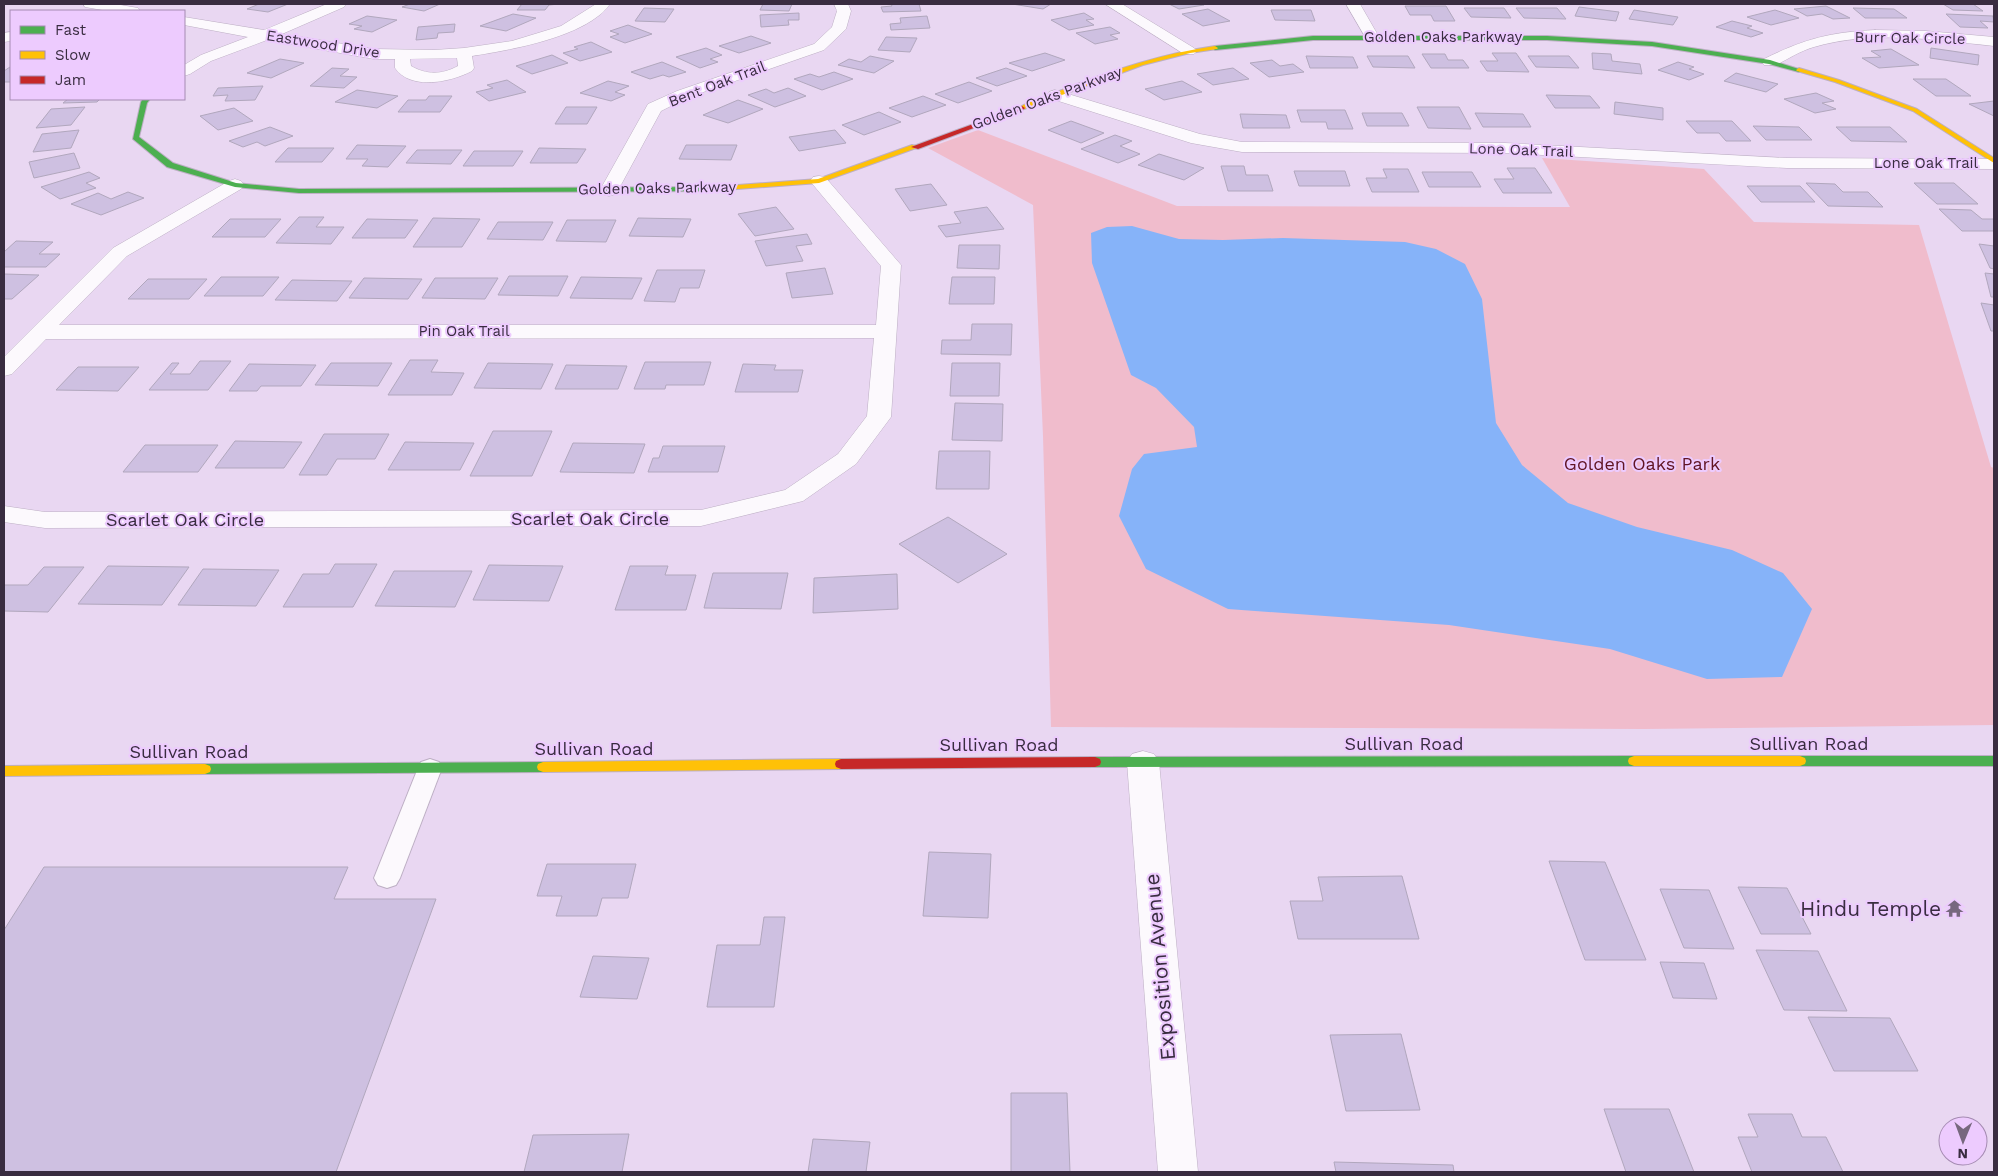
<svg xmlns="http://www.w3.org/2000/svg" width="1998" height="1176" font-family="'Work Sans',sans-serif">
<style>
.green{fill:#f0bccc}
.water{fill:#86b3f9}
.building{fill:#cec0e1;stroke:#b1a7bd}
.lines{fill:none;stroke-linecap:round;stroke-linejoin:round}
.lane-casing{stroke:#bdafc4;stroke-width:2}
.street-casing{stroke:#bdafc4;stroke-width:1}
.fast-casing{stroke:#bdafc4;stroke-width:2}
.slow-casing{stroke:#bdafc4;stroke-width:2}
.jam-casing{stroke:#bdafc4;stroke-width:2}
.lane{fill:#fcf9fd;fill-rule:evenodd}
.street{fill:#fcf9fd;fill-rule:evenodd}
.fast{fill:#4caf50;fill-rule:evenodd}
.slow{fill:#ffc107;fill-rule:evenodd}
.jam{fill:#c62828;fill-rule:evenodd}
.labels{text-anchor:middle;stroke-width:4;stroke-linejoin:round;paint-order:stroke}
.far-street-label{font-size:15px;fill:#392c40;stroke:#edcbfe}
.park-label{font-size:18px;fill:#601423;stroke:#edcbfe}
.street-label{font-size:18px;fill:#392c40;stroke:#edcbfe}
.near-poi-label{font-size:21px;fill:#392c40;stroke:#edcbfe;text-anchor:end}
.near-street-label{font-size:21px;fill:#392c40;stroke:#edcbfe}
</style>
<rect width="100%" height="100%" fill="#e9d7f2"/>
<!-- green -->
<polygon class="green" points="978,130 1177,206 1570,207 1542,158 1704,169 1754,222 1919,225 1991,467 1994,468 1994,725 1644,729 1051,727 1043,436 1033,205 928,148"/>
<!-- water -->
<polygon class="water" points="1132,226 1179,239 1223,240 1283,238 1405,242 1436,249 1465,264 1482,299 1496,423 1522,465 1568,503 1637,527 1732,550 1783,573 1812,609 1782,677 1707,679 1610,649 1449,625 1228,609 1146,569 1119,516 1132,469 1144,454 1197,447 1194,427 1156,388 1131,375 1092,263 1091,233 1107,227"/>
<!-- building -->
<g class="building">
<polygon points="259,4 288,4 268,12 247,9"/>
<polygon points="410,4 440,4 424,11 402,7"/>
<polygon points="522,4 559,4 549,5 545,10 517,10"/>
<polygon points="763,4 792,4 789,11 760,10"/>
<polygon points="891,4 919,4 921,11 883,12 881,7 892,6"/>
<polygon points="1012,4 1051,4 1043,9"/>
<polygon points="1169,4 1202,4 1204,5 1179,9"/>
<polygon points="1943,4 1973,4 1983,11 1953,10"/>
<polygon points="1405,6 1446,6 1455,21 1434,21 1431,15 1410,15"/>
<polygon points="1826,6 1850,18 1833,19 1822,14 1807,16 1794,9"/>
<polygon points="1579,7 1619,12 1616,21 1575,16"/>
<polygon points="644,8 674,9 665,22 635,21"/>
<polygon points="1464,8 1504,8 1511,18 1471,17"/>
<polygon points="1516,8 1557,8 1566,19 1524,18"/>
<polygon points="1853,8 1894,9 1907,18 1865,18"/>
<polygon points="1208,9 1230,21 1203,26 1182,14"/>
<polygon points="1271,10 1311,10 1315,21 1275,20"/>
<polygon points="1634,10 1678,17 1673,25 1629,19"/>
<polygon points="1775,10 1799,18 1771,25 1747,17"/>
<polygon points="799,13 799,20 788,20 789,25 761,27 760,15"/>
<polygon points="1084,13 1094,19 1086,20 1094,25 1069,30 1051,20"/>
<polygon points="513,14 536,18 506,31 480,26"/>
<polygon points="1946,14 1993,16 1994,22 1980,21 1988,28 1960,27"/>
<polygon points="367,16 397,20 372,32 354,29 362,26 349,24"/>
<polygon points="927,16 930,28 891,30 890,24 901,23 900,18"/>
<polygon points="1732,21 1752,26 1747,28 1763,33 1751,37 1716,27"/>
<polygon points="455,24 454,32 438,33 437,38 416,40 418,27"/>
<polygon points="628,25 652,34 625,43 610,37 619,34 610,31"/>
<polygon points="1110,27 1120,33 1110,35 1118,39 1095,44 1076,33"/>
<polygon points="751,36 771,43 739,53 719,46"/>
<polygon points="886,37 917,38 910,52 878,50"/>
<polygon points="591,42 612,52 580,61 563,53 578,49 574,47"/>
<polygon points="706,48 722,55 710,59 718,62 700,68 676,57"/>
<polygon points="1931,48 1979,55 1978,65 1930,58"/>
<polygon points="1891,49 1919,65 1879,68 1862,58 1881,57 1871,51"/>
<polygon points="1045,53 1065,60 1032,71 1009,63"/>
<polygon points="1492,53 1516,53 1529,72 1487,71 1480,61 1498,61"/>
<polygon points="1592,53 1611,54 1612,61 1640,64 1642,74 1593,69"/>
<polygon points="1422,54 1445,54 1448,60 1463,60 1469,68 1431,68"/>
<polygon points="552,55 568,63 532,74 516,66"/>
<polygon points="870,56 894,61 874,73 838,65 849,59 861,62"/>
<polygon points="1306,56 1353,57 1358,68 1310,68"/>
<polygon points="1367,56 1408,56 1415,68 1373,67"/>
<polygon points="1528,56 1569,56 1579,68 1536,67"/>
<polygon points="280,59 304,63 271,78 247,73"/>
<polygon points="1272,60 1280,66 1293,64 1304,72 1269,77 1250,63"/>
<polygon points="662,62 686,72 669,77 663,75 650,79 631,72"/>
<polygon points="1678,62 1694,67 1689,69 1704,74 1689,80 1658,70"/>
<polygon points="10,67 11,82 4,82 4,71"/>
<polygon points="332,68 349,69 340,76 357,77 344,88 310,86"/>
<polygon points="1006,68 1027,76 997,86 976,78"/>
<polygon points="1233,68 1249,79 1213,85 1197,74"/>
<polygon points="834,72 853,79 822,90 794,79 810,74 819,77"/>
<polygon points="1736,73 1778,84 1766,92 1724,81"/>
<polygon points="1913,79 1946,79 1971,96 1936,96"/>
<polygon points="507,80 526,92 489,101 476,92 493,88 487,85"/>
<polygon points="608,81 629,86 615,92 625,95 611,101 580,93"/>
<polygon points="1182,81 1202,92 1164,100 1145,89"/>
<polygon points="969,82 992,91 958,103 935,94"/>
<polygon points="263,86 255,100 225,101 228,95 213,96 218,88"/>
<polygon points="788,88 806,96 775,107 748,95 766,89 774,93"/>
<polygon points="357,90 398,96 377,108 335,102"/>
<polygon points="1816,93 1834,101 1822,103 1836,109 1815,113 1784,99"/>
<polygon points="1546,95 1590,96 1600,108 1555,108"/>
<polygon points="429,96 452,96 440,112 398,112 408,100 426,100"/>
<polygon points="923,96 946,105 912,117 889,108"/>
<polygon points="68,99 100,99 97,102 63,103"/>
<polygon points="738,100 763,109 728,123 703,115"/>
<polygon points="1994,101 1994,116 1969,104"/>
<polygon points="1615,102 1663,108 1663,120 1614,114"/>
<polygon points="85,107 71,125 36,128 51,109"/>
<polygon points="566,107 597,107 587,124 555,124"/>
<polygon points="1417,107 1459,107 1471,129 1428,128"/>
<polygon points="234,108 253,121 218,130 200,116"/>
<polygon points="1297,110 1345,110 1353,129 1328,129 1326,122 1301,122"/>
<polygon points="879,112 901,122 864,135 842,125"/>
<polygon points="1362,113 1402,113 1409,126 1367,126"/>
<polygon points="1475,113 1523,114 1531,127 1483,127"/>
<polygon points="1240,114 1286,115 1290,128 1243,128"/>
<polygon points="1071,121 1104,133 1081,143 1048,130"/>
<polygon points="1686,121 1732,121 1751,141 1726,141 1719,133 1697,133"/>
<polygon points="1753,126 1799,127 1812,140 1766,140"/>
<polygon points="270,127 293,136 265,146 257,142 243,147 229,141"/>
<polygon points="1836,127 1890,127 1907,142 1851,141"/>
<polygon points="79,130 71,148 33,152 42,134"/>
<polygon points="835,130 846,143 799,151 789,137"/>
<polygon points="1115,135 1132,141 1120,146 1140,154 1118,163 1081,149"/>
<polygon points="357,145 406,146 388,167 362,166 368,159 346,159"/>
<polygon points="686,145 737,145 731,160 679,159"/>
<polygon points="288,148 334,148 322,162 275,162"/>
<polygon points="539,148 586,149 577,163 530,163"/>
<polygon points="417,150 462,150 451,164 406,163"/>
<polygon points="474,151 523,151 513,166 463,166"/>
<polygon points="74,153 80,168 34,178 29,162"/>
<polygon points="1159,154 1204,168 1184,180 1138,165"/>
<polygon points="1221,166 1244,166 1246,175 1268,175 1273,191 1228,191"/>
<polygon points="1507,168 1535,168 1552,193 1503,193 1494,179 1514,179"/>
<polygon points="1383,169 1408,169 1419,192 1372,192 1366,178 1387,178"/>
<polygon points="1294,171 1345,171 1350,186 1299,186"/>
<polygon points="89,172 100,178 86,183 96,188 60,199 41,187"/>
<polygon points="1422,172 1472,172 1481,187 1429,187"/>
<polygon points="1806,183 1835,184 1843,192 1868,192 1883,207 1828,206"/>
<polygon points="1914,183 1954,183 1978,204 1937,204"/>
<polygon points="931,184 947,205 910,211 895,189"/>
<polygon points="1747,186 1800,186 1815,202 1761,202"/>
<polygon points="128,192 144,198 101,215 71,204 98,193 111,199"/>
<polygon points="776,207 794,229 755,236 738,214"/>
<polygon points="987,207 1004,229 946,237 938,226 961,223 954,212"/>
<polygon points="1939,209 1971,210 1982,219 1994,219 1994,231 1962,231"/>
<polygon points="299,217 324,217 316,227 344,227 331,244 276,243"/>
<polygon points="433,218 480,219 462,247 413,247"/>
<polygon points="638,218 691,219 683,237 629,236"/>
<polygon points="230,219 281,219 265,237 212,237"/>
<polygon points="367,219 418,220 405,238 352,238"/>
<polygon points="567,220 616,220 606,242 556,241"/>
<polygon points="498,222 553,222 543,240 487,239"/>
<polygon points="807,234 812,244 796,246 803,261 766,266 755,241"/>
<polygon points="16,241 53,242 39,254 60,254 46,267 4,267 4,252"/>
<polygon points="1979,244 1994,246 1994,269 1990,268"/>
<polygon points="959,245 1000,245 999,269 957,268"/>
<polygon points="825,268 833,294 792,298 786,273"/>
<polygon points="657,270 705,270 699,288 680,288 675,302 644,301"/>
<polygon points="1985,273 1994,274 1994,297 1991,297"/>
<polygon points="4,274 39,275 12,299 4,299"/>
<polygon points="509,276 568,276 558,296 498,295"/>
<polygon points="221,277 279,277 263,296 204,296"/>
<polygon points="581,277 642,278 632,299 570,298"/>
<polygon points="952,277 995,277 994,304 949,304"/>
<polygon points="364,278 422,279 408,299 349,298"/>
<polygon points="435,278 498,278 485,299 422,298"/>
<polygon points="148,279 207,279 189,299 128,299"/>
<polygon points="292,280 352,281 337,301 275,300"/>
<polygon points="1981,303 1994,305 1994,331 1991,331"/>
<polygon points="972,324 1012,324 1011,355 941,354 942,340 971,340"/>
<polygon points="410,360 438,360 431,372 464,373 452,395 388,395"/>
<polygon points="200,361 231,361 208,390 149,390 172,363 179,363 170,374 190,374"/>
<polygon points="645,362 711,362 704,385 666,385 665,389 634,389"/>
<polygon points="331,363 392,363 378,386 315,385"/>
<polygon points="488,363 553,364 541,389 474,388"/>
<polygon points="952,363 1000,363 999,396 950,396"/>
<polygon points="249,364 316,365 301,386 261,386 257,391 229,391"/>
<polygon points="743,364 776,365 774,370 803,370 798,392 735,392"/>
<polygon points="566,365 627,366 618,389 555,389"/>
<polygon points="78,367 139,367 118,391 56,390"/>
<polygon points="955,403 1003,404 1002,441 952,440"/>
<polygon points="493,431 552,431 532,476 470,476"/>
<polygon points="324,434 389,434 375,459 337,459 327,475 299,475"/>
<polygon points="235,441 302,442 284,468 215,468"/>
<polygon points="405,442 474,443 460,470 388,470"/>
<polygon points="573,443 645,444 634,473 560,472"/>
<polygon points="145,445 218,445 198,472 123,472"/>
<polygon points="663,446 725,446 718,472 648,472 653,458 659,458"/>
<polygon points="939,451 990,451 989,489 936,489"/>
<polygon points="948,517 1007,554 958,583 899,544"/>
<polygon points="335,564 377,564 353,607 283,607 303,574 329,574"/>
<polygon points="489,565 563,566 549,601 473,600"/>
<polygon points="108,566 189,567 162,605 78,604"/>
<polygon points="630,566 668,566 665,575 696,575 686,610 615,610"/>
<polygon points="44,567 84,567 48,612 4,611 4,585 28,585"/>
<polygon points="203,569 279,570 256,606 178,605"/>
<polygon points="394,571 472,571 455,607 375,606"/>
<polygon points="713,573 788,573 781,609 704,608"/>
<polygon points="897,574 898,609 813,613 814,578"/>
<polygon points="929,852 991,854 988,918 923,916"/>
<polygon points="1549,861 1605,862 1646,960 1585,960"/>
<polygon points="547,864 636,864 628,898 602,898 597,916 556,916 562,896 537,896"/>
<polygon points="44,867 348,867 334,899 436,899 336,1172 4,1172 4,930"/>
<polygon points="1402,876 1419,939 1298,939 1290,901 1323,901 1318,877"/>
<polygon points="1738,887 1787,888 1811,934 1761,934"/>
<polygon points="1660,889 1709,890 1734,949 1684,948"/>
<polygon points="764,917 785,917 774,1007 707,1007 717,945 760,945"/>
<polygon points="1756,950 1818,951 1847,1011 1784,1010"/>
<polygon points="593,956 649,958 637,999 580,997"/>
<polygon points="1660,962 1704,963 1717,999 1673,998"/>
<polygon points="1808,1017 1890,1018 1918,1071 1834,1071"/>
<polygon points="1401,1034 1420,1110 1346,1111 1330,1035"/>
<polygon points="1011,1093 1067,1093 1070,1172 1011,1172"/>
<polygon points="1604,1109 1669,1109 1694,1172 1626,1172"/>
<polygon points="1748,1114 1792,1114 1802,1137 1826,1137 1843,1172 1752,1172 1738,1137 1758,1137"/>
<polygon points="629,1134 622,1172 524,1172 533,1135"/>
<polygon points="813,1139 870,1142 866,1172 808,1172"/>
<polygon points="1334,1162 1453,1165 1454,1172 1336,1172"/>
</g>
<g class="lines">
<defs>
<polygon id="lane" points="430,759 439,762 442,768 400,878 396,885 387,888 378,885 374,878 418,768 421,762"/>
<g id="street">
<polygon points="83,4 115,4 138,8 140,11 108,11 85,7"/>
<path d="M327,4h19l-2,3 -62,27 92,15 60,1 30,-2 48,-7 49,-15 35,-22h14c-23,33 -100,46 -138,52l2,12 -2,3c-21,11 -61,20 -77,-3v-9h-21l-107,-19 -56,21 -21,13 -6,2v-11l17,-10 47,-18 -64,-12v-8l80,13zM457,58l1,8c-17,9 -31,9 -47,0l-1,-7z"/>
<polygon points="834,4 848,4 851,11 846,29 824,50 689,97 661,111 616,194 609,196 602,194 600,190 648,104 677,91 814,44 832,27 837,11"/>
<polygon points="1105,4 1122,4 1194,48 1197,51 1194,54 1184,54"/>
<polygon points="1346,4 1360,4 1379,37 1377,40 1367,40"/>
<path d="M1875,30l51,1 68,6v9c-58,-6 -122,-16 -180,1 -14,4 -26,12 -38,18h-12l-2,-3 2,-3c40,-20 67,-27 111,-29z"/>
<polygon points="11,32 11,41 4,42 4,33"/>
<polygon points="1055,90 1200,134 1242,142 1505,143 1787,158 1994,159 1994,169 1787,168 1505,153 1242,152 1191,143 1049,98 1047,95 1049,92"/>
<polygon points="819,176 825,177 901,265 891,417 856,464 803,501 701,526 45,528 4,522 4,506 45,512 701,510 785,490 838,454 867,416 874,338 46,339 12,374 4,376 4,357 113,248 229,181 235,179 241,181 244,185 241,189 127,256 59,325 876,325 881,266 810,181 813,177"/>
<polygon points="1143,751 1154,754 1159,762 1198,1172 1158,1172 1127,762 1132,754"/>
</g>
<g id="fast">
<polygon points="1313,36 1547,36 1652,42 1770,60 1802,70 1799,72 1769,64 1652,46 1547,40 1313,40 1215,50 1212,48 1215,46"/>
<polygon points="143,99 150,99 147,103 139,137 173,163 236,183 299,189 711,187 715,189 711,191 299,193 235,187 167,167 133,139 141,102"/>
<polygon points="1634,756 1639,758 1640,761 1639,764 1634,766 1095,767 1090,765 1089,762 1090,759 1095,757"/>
<polygon points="1800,756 1994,756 1994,766 1800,766 1795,764 1794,761 1795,758"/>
<polygon points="543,762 548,764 549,767 548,770 543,772 205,774 200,772 199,769 200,766 205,764"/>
</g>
<g id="slow">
<path d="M1215,46l3,2 -1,1 -27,4 -47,12 -119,44 -5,-1c10,-8 26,-11 38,-16 52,-21 103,-38 158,-46z"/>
<polygon points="1799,68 1839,80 1917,109 1994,158 1994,163 1913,111 1835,82 1797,71 1796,70"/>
<polygon points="912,145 919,147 819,183 711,191 707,189 711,187 818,179"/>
<polygon points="1634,756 1800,756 1805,758 1806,761 1805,764 1800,766 1634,766 1629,764 1628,761 1629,758"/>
<polygon points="841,759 846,761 847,764 846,767 841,769 543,772 538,770 537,767 538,764 543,762"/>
<polygon points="205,764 210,766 211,769 210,772 205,774 4,776 4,766"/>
</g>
<g id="jam">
<polygon points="1022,106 1025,108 1024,109 918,149 911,147"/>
<polygon points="1095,757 1100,759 1101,762 1100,765 1095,767 841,769 836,767 835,764 836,761 841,759"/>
</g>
</defs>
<!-- lane casing -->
<use href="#lane" class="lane-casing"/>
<!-- street casing -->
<use href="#street" class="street-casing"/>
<!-- fast casing -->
<use href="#fast" class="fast-casing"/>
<!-- slow casing -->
<use href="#slow" class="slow-casing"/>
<!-- jam casing -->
<use href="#jam" class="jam-casing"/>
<!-- lane -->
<use href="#lane" class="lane"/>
<!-- street -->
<use href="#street" class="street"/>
<!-- fast -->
<use href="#fast" class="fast"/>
<!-- slow -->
<use href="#slow" class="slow"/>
<!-- jam -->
<use href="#jam" class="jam"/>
</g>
<!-- icons -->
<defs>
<symbol id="temple-bare" viewBox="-9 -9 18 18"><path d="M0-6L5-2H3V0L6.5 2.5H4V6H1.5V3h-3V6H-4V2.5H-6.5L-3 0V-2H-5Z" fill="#77687e" stroke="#edcbfe" stroke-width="2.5" paint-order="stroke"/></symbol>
</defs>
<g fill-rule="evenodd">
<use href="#temple-bare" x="1942" y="896" width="25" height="25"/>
</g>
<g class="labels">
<!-- far-street labels -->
<g class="far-street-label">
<text x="1443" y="42">Golden Oaks Parkway</text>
<text transform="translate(1910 38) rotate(1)" y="5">Burr Oak Circle</text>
<text transform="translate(323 44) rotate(9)" y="5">Eastwood Drive</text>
<text transform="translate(717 84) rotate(-21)" y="5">Bent Oak Trail</text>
<text transform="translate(1047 98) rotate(-20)" y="5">Golden Oaks Parkway</text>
<text transform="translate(1521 150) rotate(2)" y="5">Lone Oak Trail</text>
<text x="1926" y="168">Lone Oak Trail</text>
<text transform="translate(657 188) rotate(-1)" y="5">Golden Oaks Parkway</text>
<text x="464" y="336">Pin Oak Trail</text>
</g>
<!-- park labels -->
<g class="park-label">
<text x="1642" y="470">Golden Oaks Park</text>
</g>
<!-- street labels -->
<g class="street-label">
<text x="590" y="525">Scarlet Oak Circle</text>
<text x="185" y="526">Scarlet Oak Circle</text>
<text x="1404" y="750">Sullivan Road</text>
<text x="1809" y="750">Sullivan Road</text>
<text x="999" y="751">Sullivan Road</text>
<text x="594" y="755">Sullivan Road</text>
<text x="189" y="758">Sullivan Road</text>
</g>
<!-- near-poi labels -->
<g class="near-poi-label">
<text x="1941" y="916">Hindu Temple</text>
</g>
<!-- near-street labels -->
<g class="near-street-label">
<text transform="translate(1160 967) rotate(-95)" y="7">Exposition Avenue</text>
</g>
</g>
<!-- border -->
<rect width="1998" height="1176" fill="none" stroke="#392c40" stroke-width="10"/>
<!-- legend -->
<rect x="10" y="10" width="175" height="90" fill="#edcbfe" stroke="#a58bb2"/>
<rect x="20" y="26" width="25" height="8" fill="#4caf50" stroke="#a58bb2"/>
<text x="55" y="35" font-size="15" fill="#392c40">Fast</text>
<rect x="20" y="51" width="25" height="8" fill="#ffc107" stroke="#a58bb2"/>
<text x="55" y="60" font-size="15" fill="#392c40">Slow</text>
<rect x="20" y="76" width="25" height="8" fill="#c62828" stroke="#a58bb2"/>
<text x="55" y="85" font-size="15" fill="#392c40">Jam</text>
<!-- north arrow -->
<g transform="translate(1963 1141) rotate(181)"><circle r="24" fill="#edcbfe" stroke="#a58bb2"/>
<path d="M0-4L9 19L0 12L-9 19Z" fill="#77687e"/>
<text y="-8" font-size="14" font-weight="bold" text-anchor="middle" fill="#392c40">N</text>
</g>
</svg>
